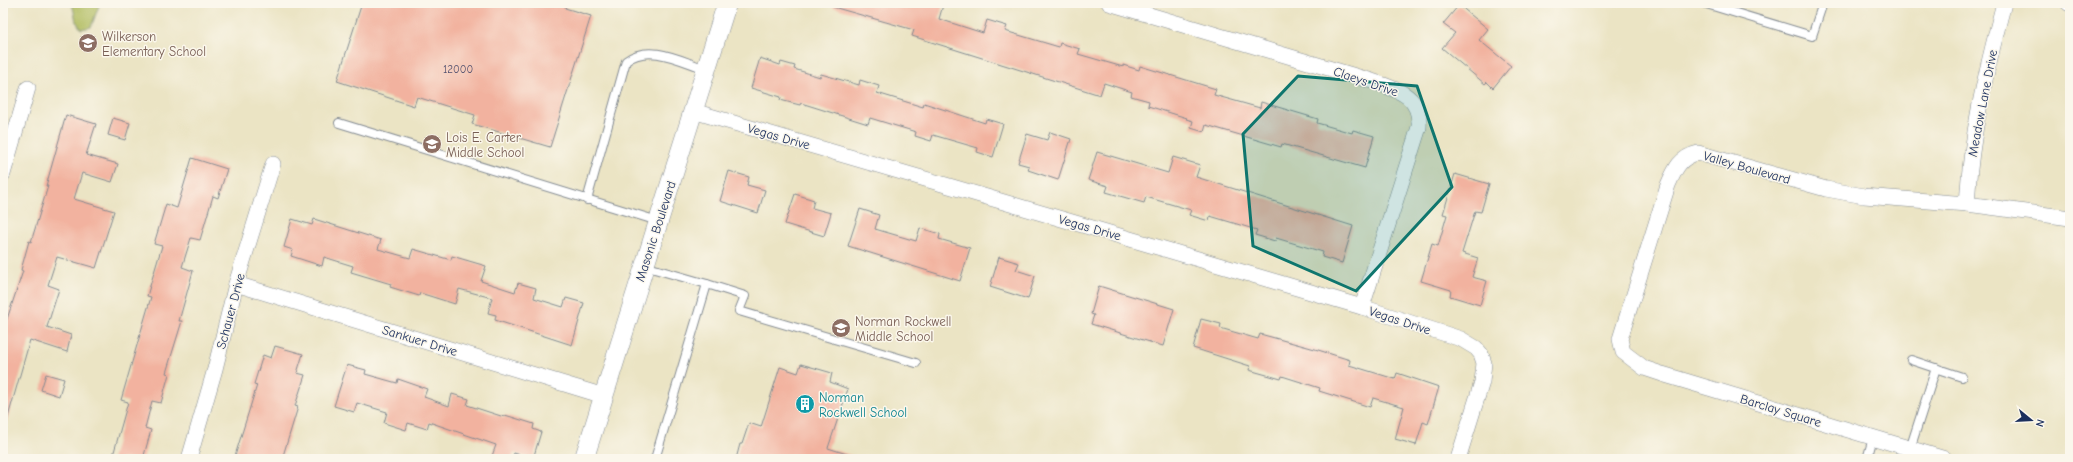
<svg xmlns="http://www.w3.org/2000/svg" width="2073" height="462" font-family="'Comic Neue',sans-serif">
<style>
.green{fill:#b0bc5e;stroke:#66765e}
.building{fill:#f2b29f}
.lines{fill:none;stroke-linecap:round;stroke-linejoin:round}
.service-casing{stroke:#838a91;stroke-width:10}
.minor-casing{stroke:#838a91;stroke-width:16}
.tertiary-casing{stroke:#838a91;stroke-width:20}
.service{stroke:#fff;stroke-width:8}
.minor{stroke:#fff;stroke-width:15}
.tertiary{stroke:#fff;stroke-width:19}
.marked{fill:#0f766e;fill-opacity:0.2;stroke:#0f766e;stroke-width:3;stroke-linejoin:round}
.labels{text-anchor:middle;stroke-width:3;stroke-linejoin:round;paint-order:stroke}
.number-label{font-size:11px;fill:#51506e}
.education-label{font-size:13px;fill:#785e54;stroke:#fbf7ec;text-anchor:start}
.street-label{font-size:13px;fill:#1b2f5e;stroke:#fbf7ec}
.culture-label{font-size:13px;fill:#0d838f;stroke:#fbf7ec;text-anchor:start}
</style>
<rect width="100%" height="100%" fill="#fbf7ec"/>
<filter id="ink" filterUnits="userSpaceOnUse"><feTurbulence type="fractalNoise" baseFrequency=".025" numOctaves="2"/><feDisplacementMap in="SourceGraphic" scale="8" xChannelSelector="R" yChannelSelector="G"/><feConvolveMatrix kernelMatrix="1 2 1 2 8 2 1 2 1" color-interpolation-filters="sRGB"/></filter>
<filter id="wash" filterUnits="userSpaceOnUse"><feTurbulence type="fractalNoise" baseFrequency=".012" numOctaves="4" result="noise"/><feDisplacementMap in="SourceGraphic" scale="16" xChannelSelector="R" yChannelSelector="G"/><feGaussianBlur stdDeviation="0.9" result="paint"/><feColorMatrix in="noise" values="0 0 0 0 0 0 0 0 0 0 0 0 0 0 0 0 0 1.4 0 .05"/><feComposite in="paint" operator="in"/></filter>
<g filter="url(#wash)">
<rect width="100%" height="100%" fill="#ebe4c4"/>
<!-- green -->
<polygon class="green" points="72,3 100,3 91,27 81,29 76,21"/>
<g id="blocks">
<!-- building -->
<g class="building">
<polygon points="362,3 567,3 565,8 591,16 550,147 472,124 475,115 417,97 414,106 337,81"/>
<polygon points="833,3 935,3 943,5 939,19 983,33 987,20 1007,26 1005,31 1059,47 1060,43 1080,49 1078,54 1123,67 1123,65 1139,70 1140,66 1216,89 1214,95 1260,108 1261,102 1318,119 1317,123 1352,133 1353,130 1374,136 1365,168 1282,144 1281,147 1206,125 1204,132 1191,128 1193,121 1186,119 1187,118 1148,106 1149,101 1131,96 1132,92 1104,83 1100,95 912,36 914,30 833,7"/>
<polygon points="1459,5 1488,29 1479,40 1511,66 1493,88 1487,82 1485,84 1442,48 1455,33 1443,24"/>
<polygon points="760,58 780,65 781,62 795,66 794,69 820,77 821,74 859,85 860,80 879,86 877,93 923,107 924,103 985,123 986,119 1003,124 993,157 977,152 978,148 933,135 931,141 915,136 916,132 870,118 868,124 801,103 800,105 780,100 781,97 751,88"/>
<polygon points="66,115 96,124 86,155 118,164 112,182 82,173 74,199 114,211 96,268 57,257 48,285 59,289 47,327 71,335 67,352 30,340 6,424 3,424 3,331 23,271 21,270 29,241 31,242 48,186 46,186"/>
<polygon points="113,118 130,123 125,140 108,135"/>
<polygon points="1050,132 1071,139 1058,180 1028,170 1029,166 1018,163 1027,134 1047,140"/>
<polygon points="1097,152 1168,173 1173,157 1200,165 1196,177 1353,226 1342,263 1322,257 1323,252 1276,238 1275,241 1255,235 1257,230 1210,216 1209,221 1189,215 1191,210 1146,197 1144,203 1106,192 1108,186 1088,180"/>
<polygon points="192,158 227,169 218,198 213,196 200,240 191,238 182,267 193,271 179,321 182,321 166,373 169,374 161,403 152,401 145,428 151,430 143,459 112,459 128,402 121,400 151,297 147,296 162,246 154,244 166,204 177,208"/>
<polygon points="729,171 749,177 747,185 765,190 758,213 720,201"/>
<polygon points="1455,174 1489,184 1481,212 1475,211 1462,253 1478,258 1472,277 1487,281 1480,305 1450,296 1451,290 1421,281 1432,244 1438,246 1447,215 1443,214"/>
<polygon points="795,194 814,200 812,208 831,213 824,236 785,224"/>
<polygon points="860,209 879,215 875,229 916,241 920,228 940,234 939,239 970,248 960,281 848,246"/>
<polygon points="292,219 312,225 314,219 381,240 378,249 410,258 413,249 451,260 452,256 486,266 481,281 515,292 518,283 536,288 534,298 563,307 566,298 584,303 572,345 495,320 496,315 488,313 492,298 459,289 455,304 420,293 419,296 390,287 391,284 351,272 353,266 324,257 322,266 291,256 293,250 284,247"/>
<polygon points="999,257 1019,263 1016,270 1035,276 1028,299 990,287"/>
<polygon points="1099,286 1174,309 1163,346 1091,324 1094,315 1091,314"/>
<polygon points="1201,319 1221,324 1220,328 1258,339 1260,334 1315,349 1350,360 1349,365 1395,379 1397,373 1439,387 1428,424 1423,422 1416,445 1395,439 1404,407 1373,398 1370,407 1319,391 1320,388 1282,376 1281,379 1249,370 1250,366 1193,348"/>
<polygon points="275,346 303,354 297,373 305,375 295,406 298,407 282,459 234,459 257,385 254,384 263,355 271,358"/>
<polygon points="801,364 832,373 830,382 848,389 828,448 853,456 853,459 736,459 740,444 742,444 749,423 761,427 780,367 798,373"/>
<polygon points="347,365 366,370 365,374 397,383 398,379 427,389 424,397 449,406 452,394 469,399 467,405 504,417 505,415 534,424 533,429 541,432 533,459 514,453 512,459 492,456 496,445 429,422 427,429 408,423 406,430 384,423 387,412 357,403 354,412 334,406"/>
<polygon points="46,374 64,379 59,396 41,390"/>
</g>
</g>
</g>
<g filter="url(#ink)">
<use href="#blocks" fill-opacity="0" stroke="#838a91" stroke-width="1"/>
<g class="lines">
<defs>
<g id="service">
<polyline points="1703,3 1812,36 1823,3"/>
<polyline points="339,123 658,221"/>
<path d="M587,200l39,-139c23,-18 55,0 80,8"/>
<polyline points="644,266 707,284 655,459"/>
<polyline points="707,284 745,296 739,311 916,363"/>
<polyline points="1911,360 1962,377"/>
<polyline points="1910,449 1936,368"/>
<polyline points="1867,459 1873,438"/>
</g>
<g id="minor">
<path d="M1109,3l263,78c25,9 49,14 47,46l-57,180"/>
<polyline points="2068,3 2070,4"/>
<polyline points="693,111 1362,307 1461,339 1476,348 1481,354 1484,363 1482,382 1458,459"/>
<polyline points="3,174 28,88"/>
<path d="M1967,204c4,-71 19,-133 37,-201"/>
<polyline points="236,284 604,396"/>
<polyline points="189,459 215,369 236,284 273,164"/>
<path d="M1945,459l-283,-85 -18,-6 -21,-16 -3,-13 48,-154c7,-16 12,-28 30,-32l128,36 38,7 103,8 103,14"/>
</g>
<polyline id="tertiary" points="584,459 727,3"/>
</defs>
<!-- service casing -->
<use href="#service" class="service-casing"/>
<!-- minor casing -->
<use href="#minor" class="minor-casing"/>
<!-- tertiary casing -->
<use href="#tertiary" class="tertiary-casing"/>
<!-- service -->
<use href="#service" class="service"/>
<!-- minor -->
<use href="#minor" class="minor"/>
<!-- tertiary -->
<use href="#tertiary" class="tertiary"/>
</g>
</g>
<!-- marked area -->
<path class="marked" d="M1298,76l119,10 35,101 -96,104 -103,-45 -10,-112z"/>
<!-- icons -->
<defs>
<symbol id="school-disc" viewBox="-11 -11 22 22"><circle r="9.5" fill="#8d6e63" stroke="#fbf7ec"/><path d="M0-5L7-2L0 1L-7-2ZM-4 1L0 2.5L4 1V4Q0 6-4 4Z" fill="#fff"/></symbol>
<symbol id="building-disc" viewBox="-11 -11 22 22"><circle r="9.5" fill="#0f9aa8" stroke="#fbf7ec"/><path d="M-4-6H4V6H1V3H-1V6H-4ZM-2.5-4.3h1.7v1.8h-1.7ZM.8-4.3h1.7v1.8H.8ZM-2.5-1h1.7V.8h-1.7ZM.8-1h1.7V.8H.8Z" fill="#fff"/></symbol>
</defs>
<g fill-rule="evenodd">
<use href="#school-disc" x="77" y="32" width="22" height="22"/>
<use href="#school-disc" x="421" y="133" width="22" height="22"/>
<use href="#school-disc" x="830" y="317" width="22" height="22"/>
<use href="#building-disc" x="794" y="393" width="22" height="22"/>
</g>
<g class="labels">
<!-- number labels -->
<g class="number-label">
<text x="458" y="73">12000</text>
</g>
<!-- education labels -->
<g class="education-label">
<text x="102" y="41">Wilkerson<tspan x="102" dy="15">Elementary School</tspan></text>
<text x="446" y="142">Lois E. Carter<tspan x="446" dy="15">Middle School</tspan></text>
<text x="855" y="326">Norman Rockwell<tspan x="855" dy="15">Middle School</tspan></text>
</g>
<!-- street labels -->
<g class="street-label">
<text transform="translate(1366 81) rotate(19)" y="5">Claeys Drive</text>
<text transform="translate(1982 103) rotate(-79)" y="5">Meadow Lane Drive</text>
<text transform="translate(779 136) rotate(16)" y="5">Vegas Drive</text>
<text transform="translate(1747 167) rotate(16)" y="5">Valley Boulevard</text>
<text transform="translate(1090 227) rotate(16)" y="5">Vegas Drive</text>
<text transform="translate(655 231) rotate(-72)" y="5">Masonic Boulevard</text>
<text transform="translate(230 311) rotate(-75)" y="5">Schauer Drive</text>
<text transform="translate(1400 320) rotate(18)" y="5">Vegas Drive</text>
<text transform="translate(420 340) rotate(17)" y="5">Sankuer Drive</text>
<text transform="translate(1781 410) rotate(17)" y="5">Barclay Square</text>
</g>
<!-- culture labels -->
<g class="culture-label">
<text x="819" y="402">Norman<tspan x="819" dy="15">Rockwell School</tspan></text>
</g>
</g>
<!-- margin -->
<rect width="2073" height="462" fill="none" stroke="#fbf7ec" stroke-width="16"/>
<!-- north arrow -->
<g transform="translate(2031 420) rotate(108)" stroke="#fbf7ec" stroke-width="3" paint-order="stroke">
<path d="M0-3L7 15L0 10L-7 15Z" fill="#1b2f5e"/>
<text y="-6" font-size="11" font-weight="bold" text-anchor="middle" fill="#1b2f5e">N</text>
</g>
</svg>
